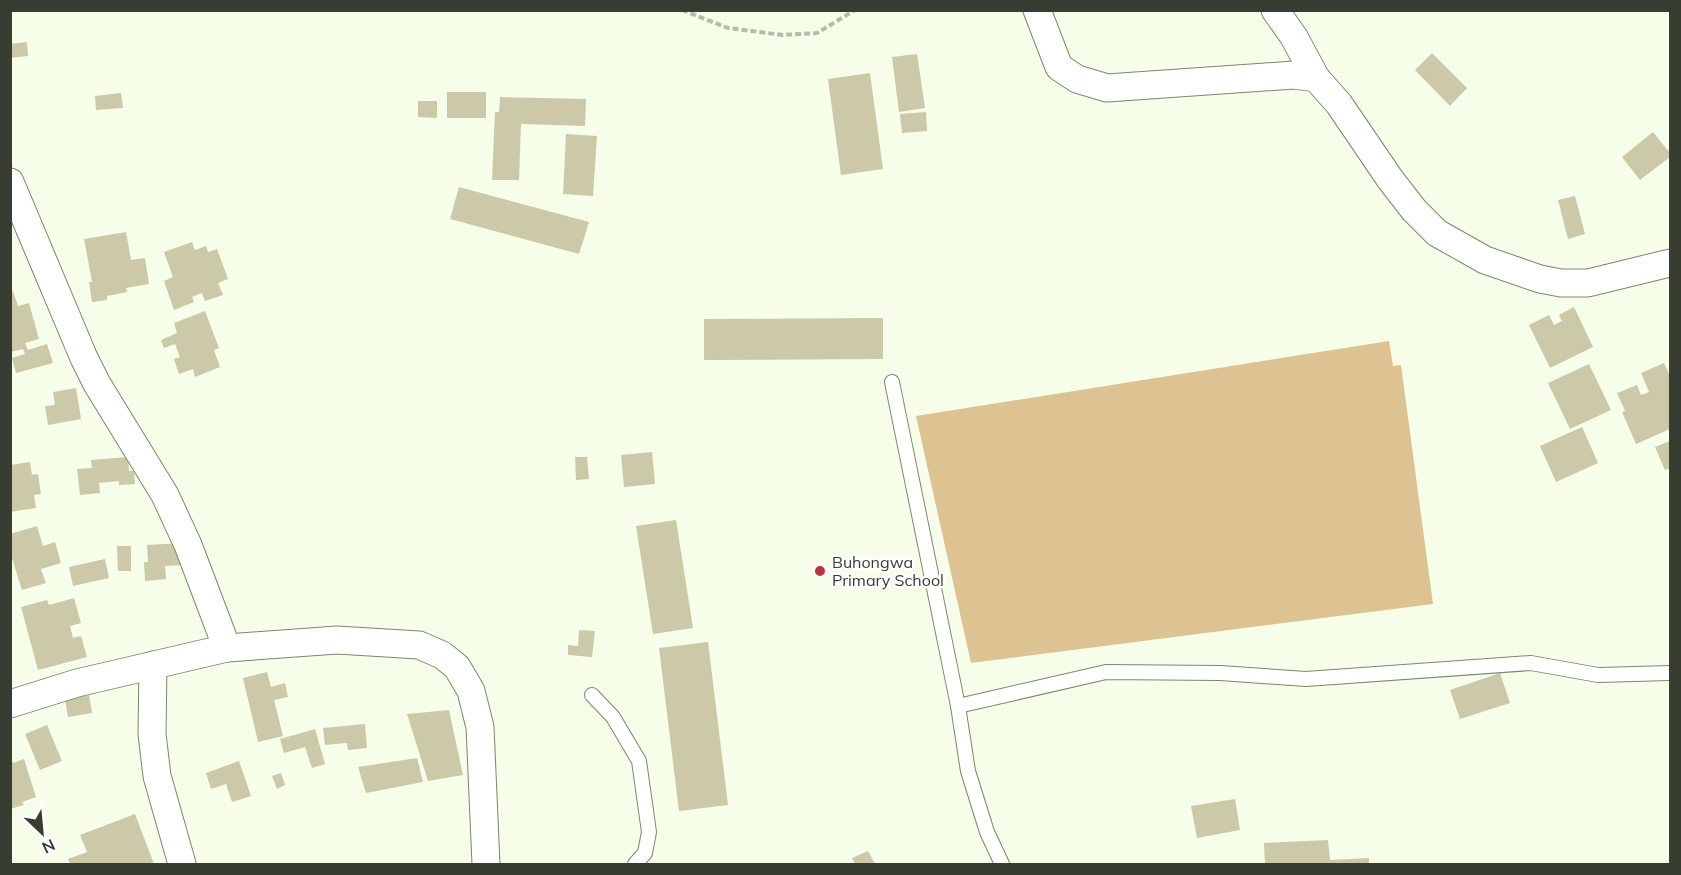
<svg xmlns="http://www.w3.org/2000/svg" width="1681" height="875" font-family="Mulish,sans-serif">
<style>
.green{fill:#ddc392}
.building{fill:#cbc9a7}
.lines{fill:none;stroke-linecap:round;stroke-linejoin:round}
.service-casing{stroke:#7b876a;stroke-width:16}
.minor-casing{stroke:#7b876a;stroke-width:29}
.path{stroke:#b4bbaa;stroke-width:4;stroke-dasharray:6 3;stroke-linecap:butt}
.service{stroke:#fff;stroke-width:14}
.minor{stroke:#fff;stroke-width:27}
.poi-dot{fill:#c02f42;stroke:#fff;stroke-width:2}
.labels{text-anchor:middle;stroke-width:4.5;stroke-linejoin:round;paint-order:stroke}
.poi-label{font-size:16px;fill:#373d30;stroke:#fff;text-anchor:start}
</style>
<rect width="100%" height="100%" fill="#f6feea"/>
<!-- green -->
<polygon class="green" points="1389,341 1393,366 1401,365 1433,604 971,663 916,416"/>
<!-- building -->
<g class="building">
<polygon points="27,42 28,56 10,58 10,44"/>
<polygon points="1432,53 1467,88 1450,106 1415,70"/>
<polygon points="917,54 925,108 899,112 892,57"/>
<polygon points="870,73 883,169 841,175 828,79"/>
<rect x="447" y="92" width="39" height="26"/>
<polygon points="121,93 123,108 96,110 95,96"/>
<polygon points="500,97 586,99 585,126 521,124 519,180 492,180 495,112 499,112"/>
<polygon points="418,101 437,101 437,118 418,117"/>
<polygon points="926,112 927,131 902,133 900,114"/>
<polygon points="1653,132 1670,153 1670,157 1640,180 1622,157"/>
<polygon points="566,134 597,136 593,196 563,194"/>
<polygon points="459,187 589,222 579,254 450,219"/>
<polygon points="1575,196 1585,234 1568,239 1558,200"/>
<polygon points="126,232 131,260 145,258 149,284 126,288 127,292 107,296 107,300 92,302 89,282 92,282 84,239"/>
<polygon points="192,242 195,250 206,246 208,252 217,249 228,279 218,283 223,295 205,301 202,293 192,297 194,302 174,310 164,281 173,277 164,252"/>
<polygon points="13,291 18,306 29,303 39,339 25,343 28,350 47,344 53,363 16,373 12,358 25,354 23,349 10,352 10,292"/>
<polygon points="1574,307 1593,347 1550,368 1529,325 1549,315 1554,325 1562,321 1559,315"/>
<polygon points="205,311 219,348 214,350 220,367 195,377 193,369 179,374 174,359 180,357 175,344 164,348 161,340 177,333 174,323"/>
<polygon points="883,318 883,359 704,360 704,319"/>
<polygon points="1664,363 1670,376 1670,429 1636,444 1622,412 1625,411 1617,393 1637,385 1641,395 1649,392 1641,373"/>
<polygon points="1589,364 1611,410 1570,429 1548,383"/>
<polygon points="76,388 81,419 48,425 45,406 55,405 53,392"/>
<polygon points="1582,427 1598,463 1556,482 1540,446"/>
<polygon points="1670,441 1670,468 1665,470 1655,447"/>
<polygon points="652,452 655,484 624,487 621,455"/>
<polygon points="128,457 129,471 134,471 135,484 119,485 119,481 99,483 100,493 80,495 77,469 92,468 91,460"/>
<polygon points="575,457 587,457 589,479 576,480"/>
<polygon points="30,462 32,475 38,474 41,494 34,495 36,508 10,512 10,465"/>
<polygon points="676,520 693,628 653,634 636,526"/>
<polygon points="37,526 43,546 55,542 61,563 41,569 46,583 22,590 10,552 10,534"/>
<polygon points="183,543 184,565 165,566 166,579 145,581 144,562 148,562 147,545"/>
<polygon points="117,546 131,546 131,571 118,571"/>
<polygon points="105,559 109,578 73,586 69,567"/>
<polygon points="74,598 81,623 70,626 73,638 81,636 87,657 38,670 21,607 47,600 49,605"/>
<polygon points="579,630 595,631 592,657 568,655 568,645 578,646"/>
<polygon points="708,642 728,805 679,811 659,648"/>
<polygon points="267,672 271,687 285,683 288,697 274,700 283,736 258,742 243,678"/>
<polygon points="1500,673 1510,703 1460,719 1450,690"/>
<polygon points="89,695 92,713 68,717 65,699"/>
<polygon points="449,710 463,775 428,781 407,714"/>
<polygon points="365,724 367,748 348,750 347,743 325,745 323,728"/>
<polygon points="47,725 62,761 40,770 25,734"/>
<polygon points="315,729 325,764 312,768 305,747 284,753 280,739"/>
<polygon points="10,757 13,763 24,759 36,797 22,802 24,805 10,809"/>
<polygon points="417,758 423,782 366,793 358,767"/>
<polygon points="239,761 251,796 232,802 226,784 211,789 206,773"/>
<polygon points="281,773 285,785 277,789 272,776"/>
<polygon points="1235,799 1240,830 1197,838 1191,806"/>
<polygon points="135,814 154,864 70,864 68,859 87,852 80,835"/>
<polygon points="1328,840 1330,860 1369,858 1369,864 1265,864 1264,843"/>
<polygon points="868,851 875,864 855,864 852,858"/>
</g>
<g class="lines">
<defs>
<g id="service">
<polyline points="892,382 958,706 968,771 987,832 1002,864"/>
<polyline points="592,695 613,717 639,761 649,832 645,853 635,864"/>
<polyline points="958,706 1106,672 1220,673 1306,679 1531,663 1598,675 1670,673"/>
</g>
<g id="minor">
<polyline points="1037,10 1059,67 1077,79 1107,88 1294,75 1316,78 1339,104 1390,179 1414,210 1437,233 1485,260 1540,279 1561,283 1588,283 1670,263"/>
<polyline points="1275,10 1294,37 1316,78"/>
<polyline points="10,182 84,358 97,384 165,495 188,545 227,648"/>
<polyline points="153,665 152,734 157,776 182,864"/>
<polyline points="10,704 77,683 227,648 337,640 419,645 442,655 457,667 471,691 480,727 486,864"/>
</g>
</defs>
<!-- service casing -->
<use href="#service" class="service-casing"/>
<!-- minor casing -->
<use href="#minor" class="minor-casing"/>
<!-- path -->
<polyline class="path" points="682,10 728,28 783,35 817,33 855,10"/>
<!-- service -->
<use href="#service" class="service"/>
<!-- minor -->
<use href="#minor" class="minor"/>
</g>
<!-- markers -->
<circle class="poi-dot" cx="820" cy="571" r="6"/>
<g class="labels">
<!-- poi labels -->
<g class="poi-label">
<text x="832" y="568">Buhongwa<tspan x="832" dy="18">Primary School</tspan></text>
</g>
</g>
<!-- border -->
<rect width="1681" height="875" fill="none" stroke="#373d30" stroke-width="24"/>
<!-- north arrow -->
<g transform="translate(42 833) rotate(154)" stroke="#ffffff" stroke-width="4.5" paint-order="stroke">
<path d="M0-4.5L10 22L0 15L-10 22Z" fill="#373d30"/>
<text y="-9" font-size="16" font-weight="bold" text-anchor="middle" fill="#373d30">N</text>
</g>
</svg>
